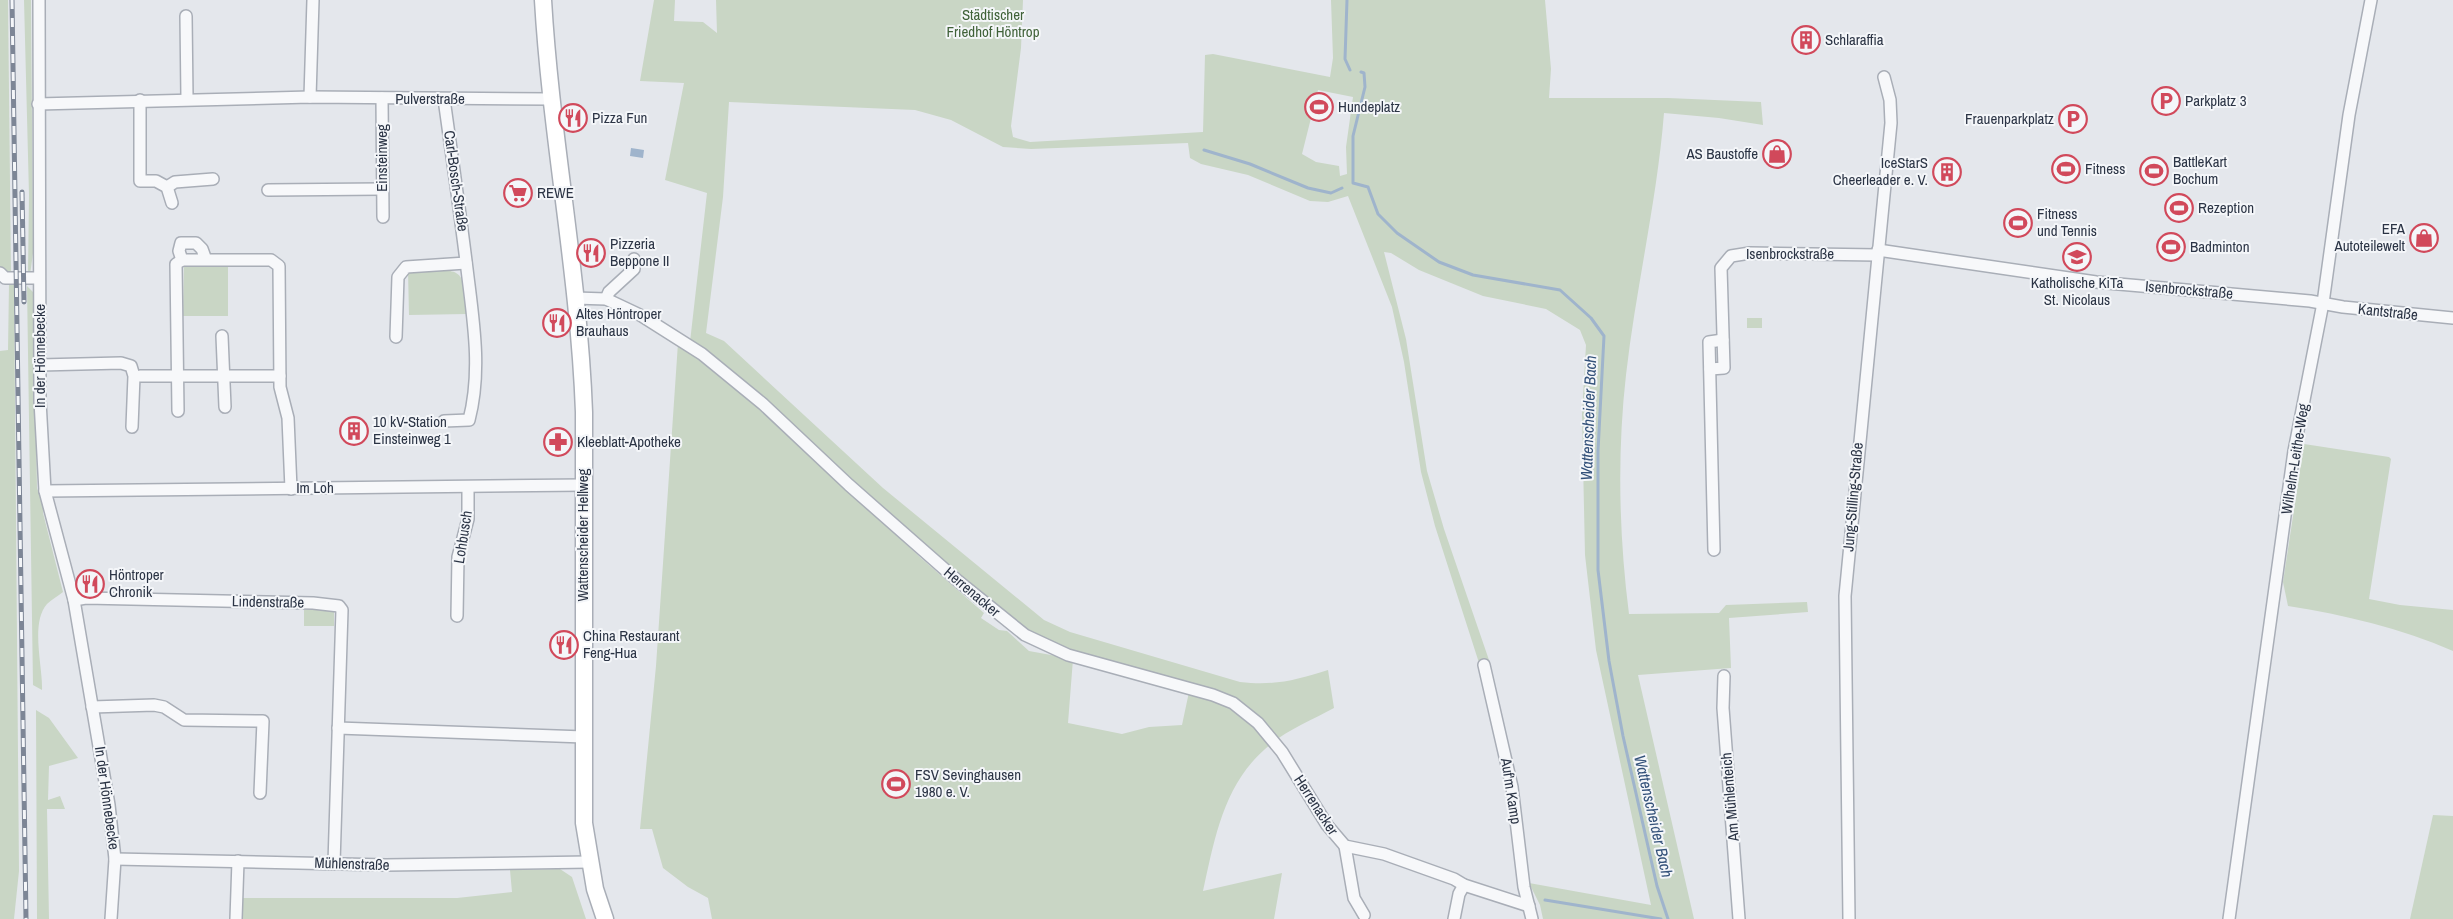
<svg xmlns="http://www.w3.org/2000/svg" width="2453" height="919" font-family="'Archivo Narrow',sans-serif">
<style>
.green{fill:#c9d6c5;fill-rule:evenodd}
.water{fill:#9fb4cc}
.lines{fill:none;stroke-linecap:round;stroke-linejoin:round}
.stream{stroke:#9fb4cc;stroke-width:3}
.minor-casing{stroke:#a9aeb7;stroke-width:14}
.secondary-casing{stroke:#a9aeb7;stroke-width:19}
.minor{stroke:#f7f8fa;stroke-width:11}
.secondary{stroke:#fff;stroke-width:16}
.rail-casing{stroke:#7d8696;stroke-width:5}
.rail{stroke:#f4f6f9;stroke-width:3;stroke-dasharray:9;stroke-linecap:butt}
.labels{text-anchor:middle;stroke-width:4;stroke-linejoin:round;paint-order:stroke}
.park-label{font-size:15px;fill:#3f6138;stroke:#f4f6f9}
.poi-label{font-size:15px;fill:#2b3445;stroke:#f4f6f9;text-anchor:start}
.street-label{font-size:15px;fill:#2b3445;stroke:#f4f6f9}
.water-label{font-size:16px;font-style:italic;fill:#34527a;stroke:#f4f6f9}
</style>
<rect width="100%" height="100%" fill="#e4e7ec"/>
<!-- green -->
<g class="green">
<polygon points="0,0 8,0 11,274 0,267"/>
<polygon points="24,0 31,0 33,253 30,275 28,272 29,195"/>
<path d="M654,0h21l-1,21 29,1 14,11 -1,-33h307l-2,48 -10,78 2,11 17,5 173,-10 2,-77 8,-1 117,23 3,-19 -2,-58h214l6,69 -2,29h119l93,4 2,23 -44,-7 -55,-5c-7,88 -28,174 -38,262 -9,79 -7,161 3,239l90,-1 7,-8 81,-3 1,10 -79,6 2,50 -93,7 56,244h-151l-3,-14 -11,-22 122,22 -55,-255 -11,-95 -3,-141 4,-69 -6,-15 -34,-21 -63,-13 -64,-26 -28,-17 -7,-1 22,87 21,132 17,58 46,134 -10,3 -45,-140 -14,-54 -17,-110 -12,-55 -44,-111 -20,6 -18,-1 -62,-26 -47,-11 -11,-6 -2,-15 -157,6 -28,-2 -52,-27 -36,-10 -186,-8 -6,95 -17,136 18,8 159,147 161,132 26,12 170,50c35,4 56,-2 88,-12l6,38c-20,11 -45,21 -63,36 -47,37 -56,93 -68,147l79,-18 -8,46h-562l-4,-21 -20,-11 -25,-19 -11,-39h-12l16,-163 22,-323 43,28 201,188 62,54 -3,5 18,12 8,1 22,20 44,8 -5,64 54,11 27,-7 33,-2 7,-33 -112,-38 -61,-28 -314,-275v-5l-9,-1 -3,-3 17,-149 -42,-13 19,-97 -44,-2zM1318,90l35,7 -7,50 1,27 -7,2 -1,-10 -23,-4 -14,-8z"/>
<polygon points="184,265 228,265 228,316 183,316"/>
<path d="M418,270c46,0 45,-3 49,44l-58,1 -1,-44z"/>
<polygon points="9,284 14,284 19,871 14,919 0,919 0,351 8,350"/>
<path d="M27,286l6,6 4,196 7,20 -1,5 20,79c-5,4 -12,8 -16,12 -17,19 -4,63 -5,86l-9,-5z"/>
<rect x="1747" y="318" width="15" height="10"/>
<path d="M2304,444l85,13 2,2 -22,140 31,6 53,5v41c-53,-23 -108,-36 -165,-45l-5,-24z"/>
<rect x="304" y="610" width="30" height="16"/>
<polygon points="36,710 49,718 78,758 49,766 48,800 60,796 65,809 47,809 49,919 37,919"/>
<polygon points="2433,815 2453,816 2453,919 2410,919"/>
<polygon points="560,869 572,877 586,919 239,919 240,898 457,898 512,892 510,870"/>
</g>
<!-- water -->
<polygon class="water" points="631,148 644,150 643,158 630,156"/>
<g class="lines">
<!-- stream -->
<g class="stream">
<polyline points="1347,0 1345,59 1350,70"/>
<polyline points="1361,72 1364,73 1365,87 1353,136 1353,183 1368,187 1378,214 1397,233 1439,262 1473,275 1560,290 1591,318 1604,336 1598,451 1598,570 1609,661 1623,736 1657,886 1668,919"/>
<polyline points="1204,150 1250,164 1308,188 1331,193 1342,188"/>
<polyline points="1545,900 1661,919"/>
</g>
<defs>
<g id="minor">
<polyline points="39,0 40,401 45,491 74,600 109,805 115,859 111,919"/>
<polyline points="186,16 187,98"/>
<polyline points="310,97 313,0"/>
<polyline points="382,98 383,217"/>
<polyline points="140,100 140,181 156,181 167,187 172,203"/>
<polyline points="38,104 310,97 551,99"/>
<polyline points="167,187 175,182 213,179"/>
<polyline points="268,190 382,189"/>
<polyline points="1878,250 2096,282 2310,301 2343,307 2453,318"/>
<polyline points="206,260 202,249 196,243 181,243 179,251 182,260 271,260 279,266 280,387 288,418 291,489"/>
<polyline points="0,273 5,278 39,278"/>
<polyline points="575,298 606,299 642,316 702,354 763,404 849,485 958,581 1025,635 1068,655 1213,695 1233,703 1258,723 1282,752 1327,825 1345,846 1384,854 1454,879 1464,885 1529,906"/>
<polyline points="606,299 609,292 634,269 634,259"/>
<polyline points="222,336 225,407"/>
<polyline points="396,337 398,277 406,267 466,263"/>
<polyline points="40,365 121,363 131,366 134,376 132,427"/>
<polyline points="1710,369 1724,368 1721,268 1731,256 1750,253 1877,255"/>
<polyline points="140,376 280,376"/>
<polyline points="178,411 176,264 182,260"/>
<path d="M444,421l25,-1c13,-50 4,-101 -2,-151 -7,-57 -15,-113 -23,-170"/>
<polyline points="45,491 584,485"/>
<polyline points="1714,550 1709,342 1723,340"/>
<polyline points="74,600 86,598 313,603 339,606 342,610 334,863"/>
<polyline points="457,616 458,557 468,519 468,488"/>
<polyline points="1484,665 1512,787 1524,887 1532,919"/>
<polyline points="1724,676 1723,708 1739,919"/>
<polyline points="92,707 154,705 164,707 184,720 263,721 260,793"/>
<polyline points="338,728 584,737"/>
<polyline points="1345,846 1354,898 1364,915"/>
<polyline points="115,859 386,865 589,862"/>
<polyline points="236,919 238,861"/>
<polyline points="1454,919 1459,894 1464,885"/>
<polyline points="1849,919 1845,596 1891,123 1890,100 1884,77"/>
<polyline points="2229,919 2294,451 2323,303 2349,115 2371,0"/>
</g>
<path id="secondary" d="M543,0c8,138 36,274 41,412v411l11,66 10,30"/>
</defs>
<!-- minor casing -->
<use href="#minor" class="minor-casing"/>
<!-- secondary casing -->
<use href="#secondary" class="secondary-casing"/>
<!-- minor -->
<use href="#minor" class="minor"/>
<!-- secondary -->
<use href="#secondary" class="secondary"/>
<defs>
<g id="rail">
<polyline points="12,0 26,919"/>
<polyline points="22,192 24,302"/>
</g>
</defs>
<!-- rail casing -->
<use href="#rail" class="rail-casing"/>
<!-- rail -->
<use href="#rail" class="rail"/>
</g>
<!-- icons -->
<defs>
<symbol id="building-ring" viewBox="-11 -11 22 22"><circle r="9.5" fill="#f4f6f9" stroke="#d1495b" stroke-width="1.5"/><path d="M-4-6H4V6H1V3H-1V6H-4ZM-2.5-4.3h1.7v1.8h-1.7ZM.8-4.3h1.7v1.8H.8ZM-2.5-1h1.7V.8h-1.7ZM.8-1h1.7V.8H.8Z" fill="#d1495b"/></symbol>
<symbol id="parking-ring" viewBox="-11 -11 22 22"><circle r="9.5" fill="#f4f6f9" stroke="#d1495b" stroke-width="1.5"/><path d="M-3.5-5.5H1a3.5 3.5 0 0 1 0 7H-1V5.5H-3.5ZM-1-3.4V-.6H.8a1.4 1.4 0 0 0 0-2.8Z" fill="#d1495b"/></symbol>
<symbol id="stadium-ring" viewBox="-11 -11 22 22"><circle r="9.5" fill="#f4f6f9" stroke="#d1495b" stroke-width="1.5"/><path d="M0-5a6.5 5 0 1 0 0 10a6.5 5 0 1 0 0-10ZM-3.5-1.8h7v3.6h-7Z" fill="#d1495b"/></symbol>
<symbol id="restaurant-ring" viewBox="-11 -11 22 22"><circle r="9.5" fill="#f4f6f9" stroke="#d1495b" stroke-width="1.5"/><path d="M-5-6h1v4h1v-4h1v4h1v-4h1v5L-1.5 .5V6h-2V.5L-5-1ZM5-6V6H3V1.5H1.5Q1.5-4 5-6Z" fill="#d1495b"/></symbol>
<symbol id="shop-ring" viewBox="-11 -11 22 22"><circle r="9.5" fill="#f4f6f9" stroke="#d1495b" stroke-width="1.5"/><path d="M-5-2.5h2.3a2.7 3.5 0 0 1 5.4 0H5L5.5 6h-11ZM-1.5-2.5h3a1.5 2.3 0 0 0-3 0Z" fill="#d1495b"/></symbol>
<symbol id="supermarket-ring" viewBox="-11 -11 22 22"><circle r="9.5" fill="#f4f6f9" stroke="#d1495b" stroke-width="1.5"/><path d="M-6-5.5h2.5l.6 2H6L4.5 2H-2.5L-4.4-4H-6ZM-1.5 3.2a1.3 1.3 0 1 0 .1 0ZM3 3.2a1.3 1.3 0 1 0 .1 0Z" fill="#d1495b"/></symbol>
<symbol id="school-ring" viewBox="-11 -11 22 22"><circle r="9.5" fill="#f4f6f9" stroke="#d1495b" stroke-width="1.5"/><path d="M0-5L7-2L0 1L-7-2ZM-4 1L0 2.5L4 1V4Q0 6-4 4Z" fill="#d1495b"/></symbol>
<symbol id="pharmacy-ring" viewBox="-11 -11 22 22"><circle r="9.5" fill="#f4f6f9" stroke="#d1495b" stroke-width="1.5"/><path d="M-2-6h4v4h4v4h-4v4h-4v-4h-4v-4h4Z" fill="#d1495b"/></symbol>
</defs>
<g fill-rule="evenodd">
<use href="#building-ring" x="1790" y="24" width="32" height="32"/>
<use href="#parking-ring" x="2150" y="85" width="32" height="32"/>
<use href="#stadium-ring" x="1303" y="91" width="32" height="32"/>
<use href="#restaurant-ring" x="557" y="102" width="32" height="32"/>
<use href="#parking-ring" x="2057" y="103" width="32" height="32"/>
<use href="#shop-ring" x="1761" y="138" width="32" height="32"/>
<use href="#stadium-ring" x="2050" y="153" width="32" height="32"/>
<use href="#stadium-ring" x="2138" y="155" width="32" height="32"/>
<use href="#building-ring" x="1931" y="156" width="32" height="32"/>
<use href="#supermarket-ring" x="502" y="177" width="32" height="32"/>
<use href="#stadium-ring" x="2163" y="192" width="32" height="32"/>
<use href="#stadium-ring" x="2002" y="207" width="32" height="32"/>
<use href="#shop-ring" x="2408" y="222" width="32" height="32"/>
<use href="#stadium-ring" x="2155" y="231" width="32" height="32"/>
<use href="#restaurant-ring" x="575" y="237" width="32" height="32"/>
<use href="#school-ring" x="2061" y="241" width="32" height="32"/>
<use href="#restaurant-ring" x="541" y="307" width="32" height="32"/>
<use href="#building-ring" x="338" y="415" width="32" height="32"/>
<use href="#pharmacy-ring" x="542" y="426" width="32" height="32"/>
<use href="#restaurant-ring" x="74" y="568" width="32" height="32"/>
<use href="#restaurant-ring" x="548" y="629" width="32" height="32"/>
<use href="#stadium-ring" x="880" y="768" width="32" height="32"/>
</g>
<g class="labels">
<!-- park labels -->
<g class="park-label">
<text x="993" y="20">Städtischer<tspan x="993" dy="17">Friedhof Höntrop</tspan></text>
</g>
<!-- poi labels -->
<g class="poi-label">
<text x="1825" y="45">Schlaraffia</text>
<text x="2185" y="106">Parkplatz 3</text>
<text x="1338" y="112">Hundeplatz</text>
<text x="592" y="123">Pizza Fun</text>
<text x="2054" y="124" text-anchor="end">Frauenparkplatz</text>
<text x="1758" y="159" text-anchor="end">AS Baustoffe</text>
<text x="2173" y="167">BattleKart<tspan x="2173" dy="17">Bochum</tspan></text>
<text x="1928" y="168" text-anchor="end">IceStarS<tspan x="1928" dy="17">Cheerleader e. V.</tspan></text>
<text x="2085" y="174">Fitness</text>
<text x="537" y="198">REWE</text>
<text x="2198" y="213">Rezeption</text>
<text x="2037" y="219">Fitness<tspan x="2037" dy="17">und Tennis</tspan></text>
<text x="2405" y="234" text-anchor="end">EFA<tspan x="2405" dy="17">Autoteilewelt</tspan></text>
<text x="610" y="249">Pizzeria<tspan x="610" dy="17">Beppone II</tspan></text>
<text x="2190" y="252">Badminton</text>
<text x="2077" y="288" text-anchor="middle">Katholische KiTa<tspan x="2077" dy="17">St. Nicolaus</tspan></text>
<text x="576" y="319">Altes Höntroper<tspan x="576" dy="17">Brauhaus</tspan></text>
<text x="373" y="427">10 kV-Station<tspan x="373" dy="17">Einsteinweg 1</tspan></text>
<text x="577" y="447">Kleeblatt-Apotheke</text>
<text x="109" y="580">Höntroper<tspan x="109" dy="17">Chronik</tspan></text>
<text x="583" y="641">China Restaurant<tspan x="583" dy="17">Feng-Hua</tspan></text>
<text x="915" y="780">FSV Sevinghausen<tspan x="915" dy="17">1980 e. V.</tspan></text>
</g>
<!-- street labels -->
<g class="street-label">
<text x="430" y="104">Pulverstraße</text>
<text transform="translate(382 158) rotate(-90)" y="5">Einsteinweg</text>
<text transform="translate(456 181) rotate(82)" y="5">Carl-Bosch-Straße</text>
<text x="1790" y="259">Isenbrockstraße</text>
<text transform="translate(2189 290) rotate(5)" y="5">Isenbrockstraße</text>
<text transform="translate(2388 312) rotate(6)" y="5">Kantstraße</text>
<text transform="translate(40 356) rotate(-90)" y="5">In der Hönnebecke</text>
<text transform="translate(2295 459) rotate(-81)" y="5">Wilhelm-Leithe-Weg</text>
<text x="315" y="493">Im Loh</text>
<text transform="translate(1853 497) rotate(-85)" y="5">Jung-Stilling-Straße</text>
<text transform="translate(583 535) rotate(-90)" y="5">Wattenscheider Hellweg</text>
<text transform="translate(463 537) rotate(-81)" y="5">Lohbusch</text>
<text transform="translate(972 592) rotate(40)" y="5">Herrenacker</text>
<text transform="translate(268 602) rotate(1)" y="5">Lindenstraße</text>
<text transform="translate(1511 791) rotate(81)" y="5">Auf'm Kamp</text>
<text transform="translate(1730 797) rotate(-95)" y="5">Am Mühlenteich</text>
<text transform="translate(107 798) rotate(82)" y="5">In der Hönnebecke</text>
<text transform="translate(1316 805) rotate(57)" y="5">Herrenacker</text>
<text transform="translate(352 864) rotate(2)" y="5">Mühlenstraße</text>
</g>
<!-- water labels -->
<g class="water-label">
<text transform="translate(1588 418) rotate(-88)" y="6">Wattenscheider Bach</text>
<text transform="translate(1654 816) rotate(77)" y="6">Wattenscheider Bach</text>
</g>
</g>
</svg>
